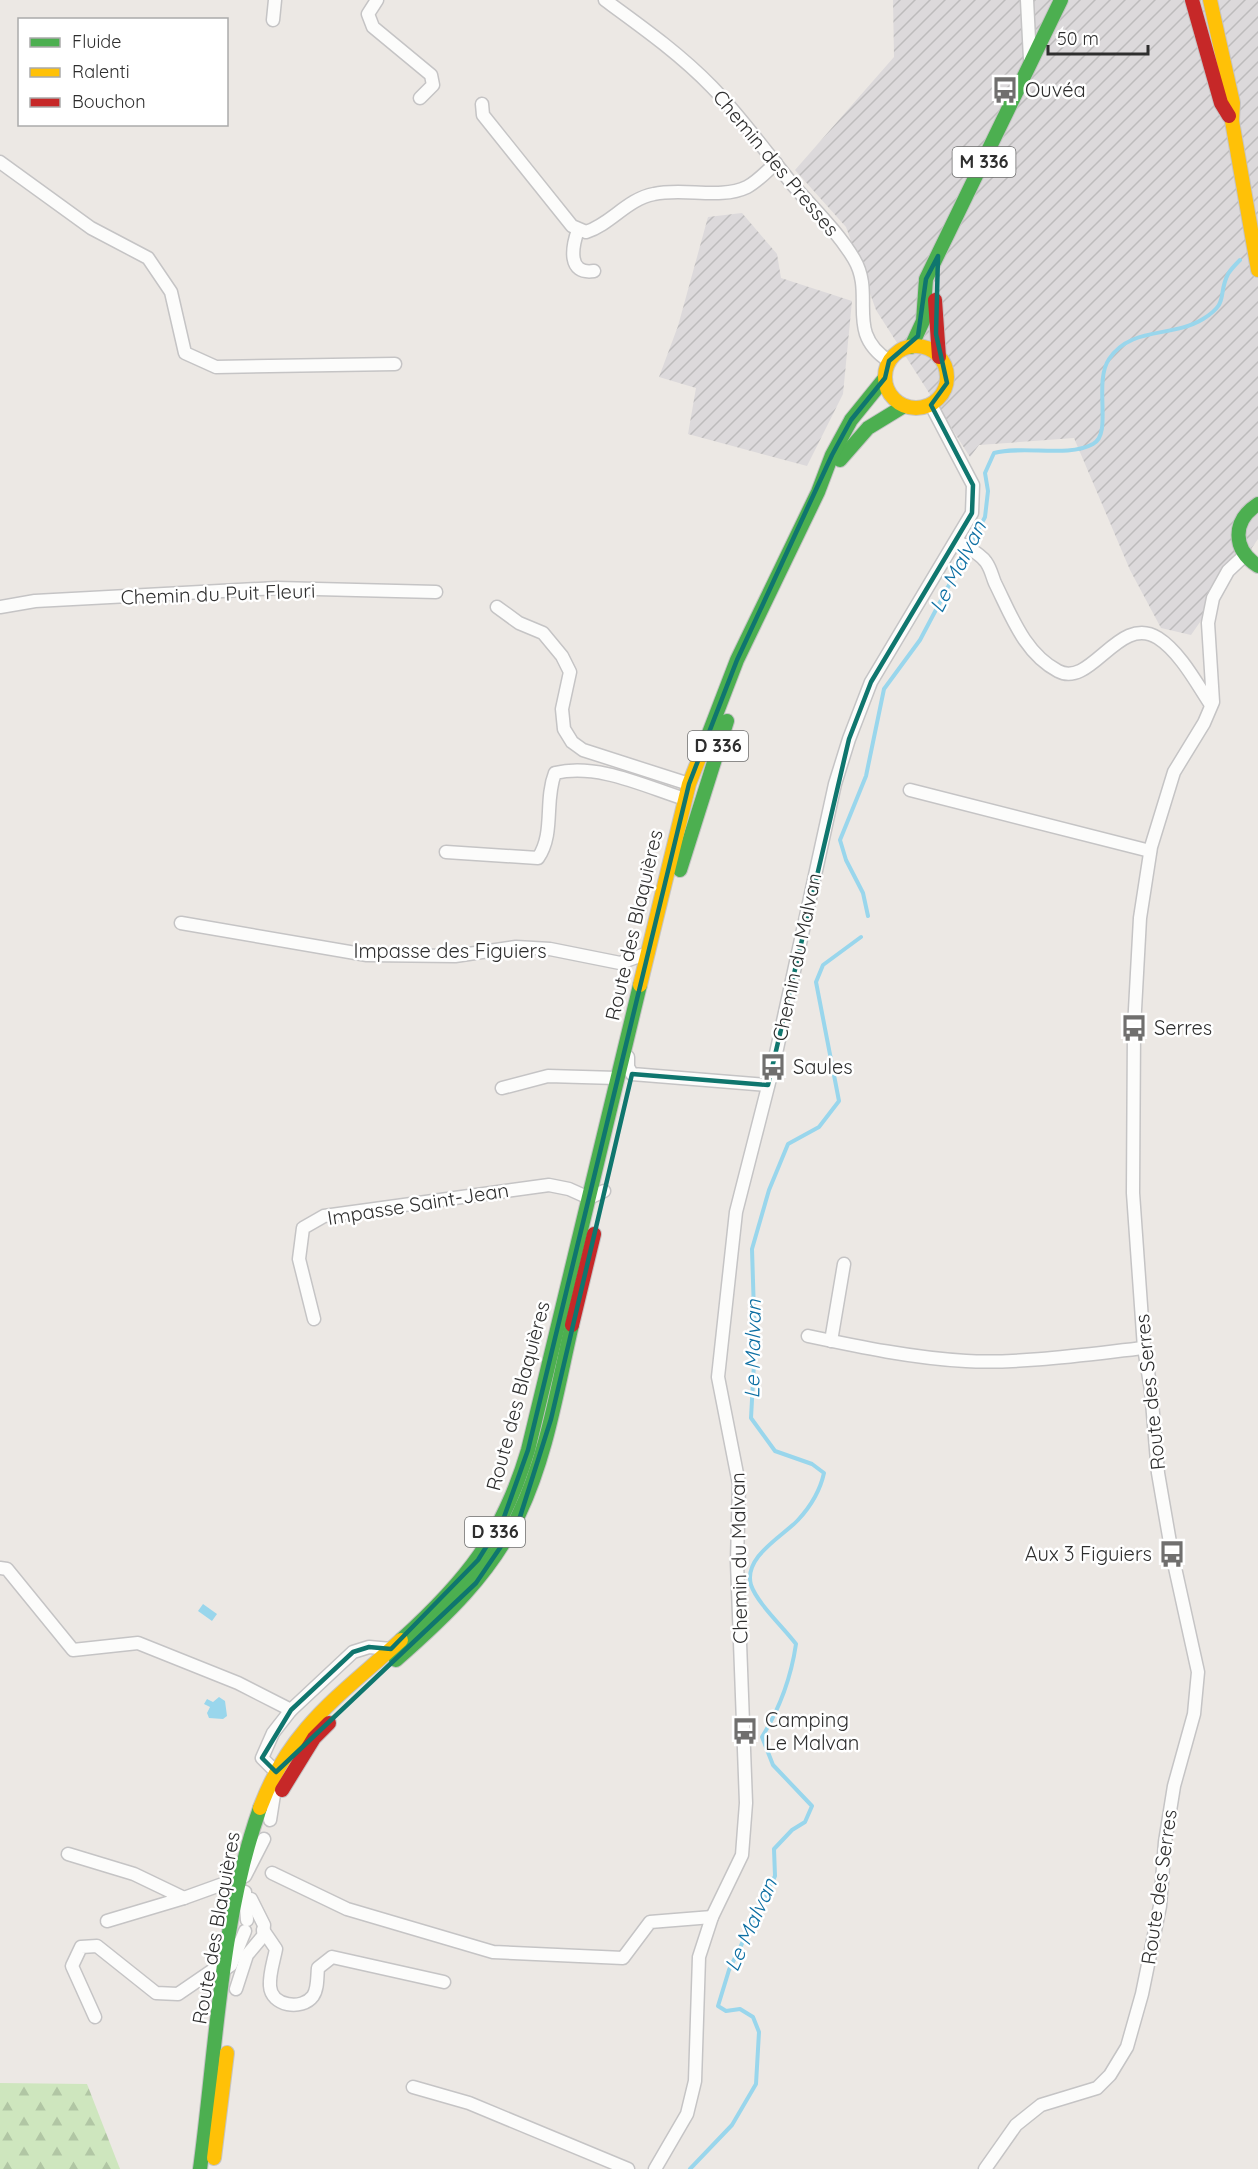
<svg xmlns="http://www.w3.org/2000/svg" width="1258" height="2169" font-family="Quicksand,sans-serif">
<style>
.industrial{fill:url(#industrial-furrows)}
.forest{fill:url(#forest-firs)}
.water{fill:#99d6ec}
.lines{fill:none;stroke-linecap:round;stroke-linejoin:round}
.stream{stroke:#99d6ec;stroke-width:4}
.street-casing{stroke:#c5c4c5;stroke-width:15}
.fast-casing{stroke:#c5c4c5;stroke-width:16}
.slow-casing{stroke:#c5c4c5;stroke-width:16}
.jam-casing{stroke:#c5c4c5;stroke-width:16}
.street{stroke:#fcfcfb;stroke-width:12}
.fast{stroke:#4caf50;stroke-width:14}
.slow{stroke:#ffc107;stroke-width:14}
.jam{stroke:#c62828;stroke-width:14}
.marked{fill:none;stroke:#0f766e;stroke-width:4.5;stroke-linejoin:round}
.labels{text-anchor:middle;stroke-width:5;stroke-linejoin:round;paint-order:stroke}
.shield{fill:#fff;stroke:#6d6d6d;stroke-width:1.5}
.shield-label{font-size:18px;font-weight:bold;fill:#2e2e2e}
.poi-label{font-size:20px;fill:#2e2e2e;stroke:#fff;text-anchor:start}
.street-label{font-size:20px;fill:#2e2e2e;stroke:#fff}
.water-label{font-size:21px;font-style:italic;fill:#0d6fa3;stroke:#fff}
</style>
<defs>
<pattern id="industrial-furrows" width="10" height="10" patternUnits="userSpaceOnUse" patternTransform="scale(1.5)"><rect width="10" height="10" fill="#dcd9db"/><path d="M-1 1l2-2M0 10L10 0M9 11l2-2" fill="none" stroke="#bdbbbc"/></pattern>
<pattern id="forest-firs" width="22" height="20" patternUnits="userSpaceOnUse" patternTransform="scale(1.5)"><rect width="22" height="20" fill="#cee6be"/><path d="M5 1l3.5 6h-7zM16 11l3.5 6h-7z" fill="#b1c6a4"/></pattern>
</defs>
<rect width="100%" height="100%" fill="#ece8e4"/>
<!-- industrial -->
<g class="industrial">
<polygon points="893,0 1258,0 1258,539 1191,635 1161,628 1130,570 1074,438 979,445 970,457 876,310 846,227 795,170 894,57"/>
<polygon points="742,213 777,254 781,278 852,301 843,394 807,466 688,434 696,388 659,377 678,326 708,217"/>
</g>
<!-- forest -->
<polygon class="forest" points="0,2083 87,2084 120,2169 0,2169"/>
<!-- water -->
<g class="water">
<polygon points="203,1604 217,1614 212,1621 198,1611"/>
<polygon points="219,1697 225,1701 227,1716 223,1719 209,1718 207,1713 210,1707 204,1704 207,1699 213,1702"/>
</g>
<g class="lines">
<!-- stream -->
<g class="stream">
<path d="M868,916l-5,-23 -17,-33 -6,-20 26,-64 18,-87 36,-49 65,-123 3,-26 -3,-18 9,-20c30,-8 73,5 99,-9 20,-10 0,-61 16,-85 22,-33 63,-21 94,-40 27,-17 14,-23 25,-45 3,-5 8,-10 12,-14"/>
<path d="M690,2169l42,-44 24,-41 3,-52 -6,-15 -13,-8 -14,2 -8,-5 11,-36 46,-94 -1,-27 18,-19 13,-8 7,-16 -39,-41 -11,-28c18,-29 29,-59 34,-93 -12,-16 -39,-41 -45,-59 -8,-28 32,-49 47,-65 13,-14 22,-29 26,-47l-12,-9 -37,-13 -24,-33 4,-73 -3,-96 17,-59 19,-46 31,-17 20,-26 -23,-119 7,-17 38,-28"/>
</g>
<defs>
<g id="street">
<polyline points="377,0 368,14 373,27 431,75 433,85 420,98"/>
<path d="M605,0c37,27 75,54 107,87 29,30 54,65 81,98 21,24 45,47 61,74 22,37 -10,73 35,102"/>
<polyline points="1027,0 1030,59"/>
<polyline points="273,20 275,0"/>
<path d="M482,104l1,11 89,111 14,6c25,-8 41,-33 68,-38 29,-7 66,6 93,-7 10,-5 20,-16 29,-24"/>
<polyline points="0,162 91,228 148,258 171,292 185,353 216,367 395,364"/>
<path d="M578,230c-6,17 -11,45 16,41"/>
<path d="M957,541c9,6 23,12 29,21 5,7 6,14 9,21 16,32 29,70 63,88 33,18 61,-58 100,-33 22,14 39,46 53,67"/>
<polyline points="0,607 35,601 277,588 436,592"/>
<polyline points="497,607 519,623 543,633 562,656 570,672 562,709 564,729 572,742 583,750 689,784"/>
<polyline points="910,790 1150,851"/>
<path d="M446,852l92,6c17,-25 6,-57 17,-85 43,-10 89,13 130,26"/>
<polyline points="181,923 367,955 455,956 516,947 550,949 620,963 648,953"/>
<polyline points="628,1057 628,1067 632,1074 768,1085"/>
<polyline points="502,1088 548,1076 617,1078"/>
<polyline points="314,1319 299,1259 303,1228 324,1216 549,1185 569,1189 589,1198 604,1191"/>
<path d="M808,1336c52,11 105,22 158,25 55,3 123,-7 178,-13"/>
<polyline points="831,1341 844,1264"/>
<polyline points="0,1568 7,1569 73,1650 138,1643 238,1683 291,1710"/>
<polyline points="276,1772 262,1758 273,1733 291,1710 353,1652 369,1647 391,1649"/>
<polyline points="270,1820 275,1788"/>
<polyline points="68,1854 134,1874 184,1898 107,1921"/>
<polyline points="272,1873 347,1909 493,1952 623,1958 650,1922 712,1917"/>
<polyline points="245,1892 247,1920"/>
<polyline points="184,1898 245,1876 264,1839"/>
<path d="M263,1930l13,19c-2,11 -7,25 -6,37 1,20 32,25 43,10 5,-7 4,-19 5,-28l14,-11 112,25"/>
<polyline points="236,1989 247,1955 263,1936 264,1925 251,1899"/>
<polyline points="95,2017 72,1966 81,1947 97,1946 156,1993 178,1994 213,1970 225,1969 231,1965 245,1931"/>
<polyline points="413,2087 469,2103 628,2169"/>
<polyline points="655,2169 687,2114 695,2081 699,1957 712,1917 742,1855 746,1803 737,1562 739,1484 718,1377 736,1212 773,1067 835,784 849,739 871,682 972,513 973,485 931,405"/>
<polyline points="985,2169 1016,2125 1041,2105 1097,2088 1110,2075 1127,2047 1142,1994 1160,1906 1165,1842 1174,1786 1194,1714 1198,1672 1172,1554 1158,1473 1151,1390 1144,1348 1133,1193 1134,1028 1140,918 1151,847 1174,772 1204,723 1213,702 1208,623 1213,598 1228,571 1244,556"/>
</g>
<g id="fast">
<polyline points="911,347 923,321 926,279 1061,0"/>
<polyline points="840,460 868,428 904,406"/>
<path d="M1258,504c-26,17 -26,45 0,62"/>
<polyline points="704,746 737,660 818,492 832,455 851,420 885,378"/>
<polyline points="680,870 727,721"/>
<path d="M401,1640c65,-59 102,-105 127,-190l112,-465"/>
<path d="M396,1660c48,-42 96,-87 123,-146 28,-59 38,-125 53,-189"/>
<path d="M200,2169c16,-117 20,-249 60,-361"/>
</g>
<g id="slow">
<polyline points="1210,0 1233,103 1232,121 1258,270"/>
<circle cx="916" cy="377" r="31"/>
<polyline points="640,985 689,784 704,746"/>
<path d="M260,1808c30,-81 81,-113 141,-168"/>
<polyline points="214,2158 227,2053"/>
</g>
<g id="jam">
<polyline points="1192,0 1221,103 1229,116"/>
<polyline points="935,300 939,357"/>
<polyline points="572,1325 594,1234"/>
<polyline points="282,1790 314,1738 329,1723"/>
</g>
</defs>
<!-- street casing -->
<use href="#street" class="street-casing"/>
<!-- fast casing -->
<use href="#fast" class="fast-casing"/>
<!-- slow casing -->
<use href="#slow" class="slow-casing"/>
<!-- jam casing -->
<use href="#jam" class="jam-casing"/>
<!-- street -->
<use href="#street" class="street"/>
<!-- fast -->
<use href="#fast" class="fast"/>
<!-- slow -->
<use href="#slow" class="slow"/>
<!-- jam -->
<use href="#jam" class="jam"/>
</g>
<!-- marked area -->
<path class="marked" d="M938,256l-2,78 11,49 -16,22 42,80 -1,28 -101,169 -22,57 -81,346 -136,-11 -81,345 -32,101 -43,63 -200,189 -14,-14 29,-48 62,-58 16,-5 22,2 87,-89 25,-40 25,-70 161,-666 48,-124 95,-205 19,-35 34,-42 4,-17 29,-25 8,-57z"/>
<!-- icons -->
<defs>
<symbol id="bus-bare" viewBox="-9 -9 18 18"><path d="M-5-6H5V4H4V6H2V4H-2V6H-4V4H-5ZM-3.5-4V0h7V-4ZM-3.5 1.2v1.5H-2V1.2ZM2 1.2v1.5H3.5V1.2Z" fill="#706f6e" stroke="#fff" stroke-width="2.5" paint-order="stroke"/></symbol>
</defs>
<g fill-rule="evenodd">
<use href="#bus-bare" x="986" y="71" width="38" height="38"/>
<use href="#bus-bare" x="1115" y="1009" width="38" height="38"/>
<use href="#bus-bare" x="754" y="1048" width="38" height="38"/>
<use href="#bus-bare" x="1153" y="1535" width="38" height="38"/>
<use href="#bus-bare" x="726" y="1712" width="38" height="38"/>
</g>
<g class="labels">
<!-- shield labels -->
<g class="shield">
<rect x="952.5" y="147" width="63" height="30" rx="4.5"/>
<rect x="688" y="731" width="60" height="30" rx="4.5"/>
<rect x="465" y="1517" width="60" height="30" rx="4.5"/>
</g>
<g class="shield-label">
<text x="984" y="168">M 336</text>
<text x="718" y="752">D 336</text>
<text x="495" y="1538">D 336</text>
</g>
<!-- poi labels -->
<g class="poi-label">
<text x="1025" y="97">Ouvéa</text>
<text x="1154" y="1035">Serres</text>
<text x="793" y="1074">Saules</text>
<text x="1152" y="1561" text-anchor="end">Aux 3 Figuiers</text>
<text x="765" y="1727">Camping<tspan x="765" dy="23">Le Malvan</tspan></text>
</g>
<!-- street labels -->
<g class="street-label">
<text transform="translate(776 163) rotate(50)" y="7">Chemin des Presses</text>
<text transform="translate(218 594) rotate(-2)" y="7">Chemin du Puit Fleuri</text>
<text transform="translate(634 925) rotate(-77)" y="7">Route des Blaquières</text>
<text x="450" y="958">Impasse des Figuiers</text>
<text transform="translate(797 957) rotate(-78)" y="7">Chemin du Malvan</text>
<text transform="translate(418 1204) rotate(-9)" y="7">Impasse Saint-Jean</text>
<text transform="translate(1150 1392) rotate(-96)" y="7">Route des Serres</text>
<text transform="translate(518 1396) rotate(-75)" y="7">Route des Blaquières</text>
<text transform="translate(739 1558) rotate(-91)" y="7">Chemin du Malvan</text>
<text transform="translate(1159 1887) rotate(-82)" y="7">Route des Serres</text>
<text transform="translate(216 1928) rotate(-80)" y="7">Route des Blaquières</text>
</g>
<!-- water labels -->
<g class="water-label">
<text transform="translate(958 567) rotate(-63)" y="7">Le Malvan</text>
<text transform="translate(753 1349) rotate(-89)" y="7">Le Malvan</text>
<text transform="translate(751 1925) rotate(-66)" y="7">Le Malvan</text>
</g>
</g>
<!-- legend -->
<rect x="18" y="18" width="210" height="108" fill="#ffffff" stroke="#ababab" stroke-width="1.5"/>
<rect x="30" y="38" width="30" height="9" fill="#4caf50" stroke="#ababab" stroke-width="1.5"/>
<text x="72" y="48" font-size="18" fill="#2e2e2e">Fluide</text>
<rect x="30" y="68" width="30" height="9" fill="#ffc107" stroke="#ababab" stroke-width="1.5"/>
<text x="72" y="78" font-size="18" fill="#2e2e2e">Ralenti</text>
<rect x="30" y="98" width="30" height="9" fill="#c62828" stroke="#ababab" stroke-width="1.5"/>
<text x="72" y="108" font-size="18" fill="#2e2e2e">Bouchon</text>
<!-- scale -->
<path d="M1048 45v9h100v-9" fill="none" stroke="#2e2e2e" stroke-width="3"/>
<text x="1057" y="45" font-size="18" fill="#2e2e2e" stroke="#ffffff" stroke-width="4.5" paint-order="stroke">50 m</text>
</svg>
